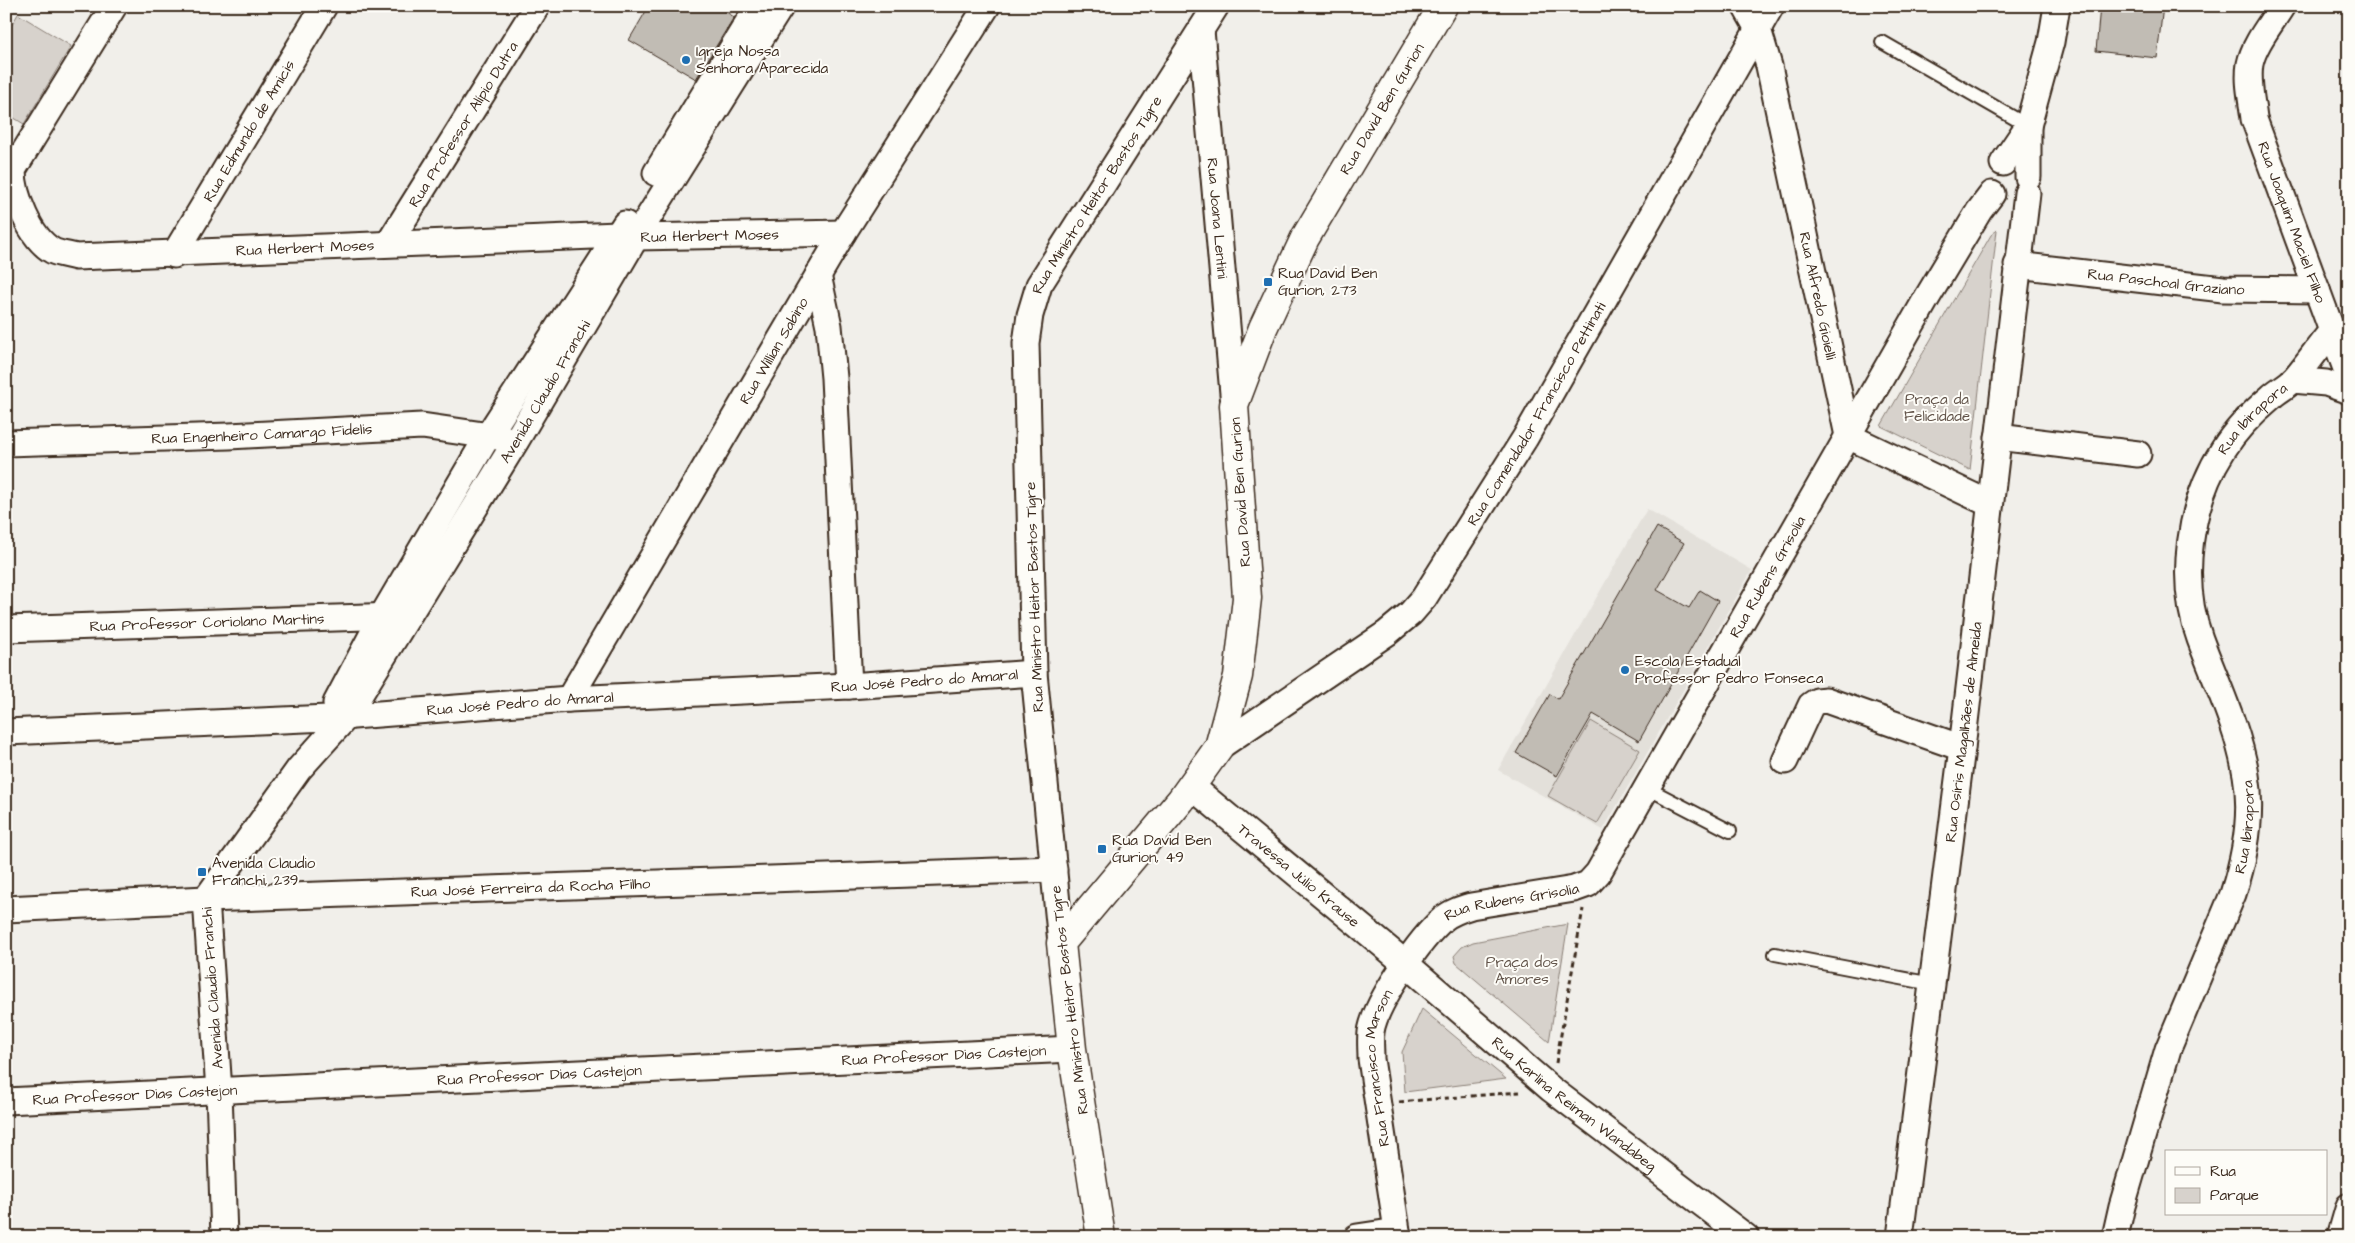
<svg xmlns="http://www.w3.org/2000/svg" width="2355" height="1243" font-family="'Architects Daughter',sans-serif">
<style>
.built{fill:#e3e0da}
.green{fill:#d7d2cc;stroke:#897e75}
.building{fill:#c1bcb4;stroke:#3b2a1e}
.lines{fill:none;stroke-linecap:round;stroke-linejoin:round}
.service-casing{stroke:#3b2a1e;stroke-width:16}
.minor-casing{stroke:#3b2a1e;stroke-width:29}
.tertiary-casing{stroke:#3b2a1e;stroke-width:31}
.path{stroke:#3b2a1e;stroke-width:3;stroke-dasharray:5 4;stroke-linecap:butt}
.service{stroke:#fdfcf7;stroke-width:12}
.minor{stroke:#fdfcf7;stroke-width:25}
.tertiary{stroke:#fdfcf7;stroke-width:28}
.poi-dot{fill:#1f6fb2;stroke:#fdfcf7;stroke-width:2}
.labels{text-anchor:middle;stroke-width:4;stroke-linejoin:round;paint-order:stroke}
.poi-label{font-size:15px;fill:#3b2a1e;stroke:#fdfcf7;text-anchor:start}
.street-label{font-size:15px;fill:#3b2a1e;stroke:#fdfcf7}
.park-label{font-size:15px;fill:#62544a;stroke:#fdfcf7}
</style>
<rect width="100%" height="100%" fill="#f1efea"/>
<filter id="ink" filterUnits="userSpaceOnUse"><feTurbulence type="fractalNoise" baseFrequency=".02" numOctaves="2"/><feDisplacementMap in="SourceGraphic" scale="10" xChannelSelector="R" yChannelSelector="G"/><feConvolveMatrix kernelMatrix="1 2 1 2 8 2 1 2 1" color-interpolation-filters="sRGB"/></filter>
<g filter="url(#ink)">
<!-- built -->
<polygon class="built" points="1647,509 1752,570 1603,830 1498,770"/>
<!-- green -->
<g class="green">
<polygon points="18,14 71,46 24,124 6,113 6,35"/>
<polygon points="1997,230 1970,470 1881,426 1991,235"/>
<polygon points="1591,721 1640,750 1597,824 1548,796"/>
<polygon points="1568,924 1549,1042 1456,963 1454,956 1462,947 1473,942"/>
<polygon points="1422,1009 1506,1079 1405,1092 1402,1052"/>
</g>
<!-- building -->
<g class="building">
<polygon points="649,6 717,6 734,17 696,79 629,40"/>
<polygon points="2100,6 2163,6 2157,58 2096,51"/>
<polygon points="1657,527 1684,543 1657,590 1689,608 1700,590 1718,601 1639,741 1593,714 1557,776 1516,753 1550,694 1558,699"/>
</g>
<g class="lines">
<defs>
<g id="service">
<polyline points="1882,42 2028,126"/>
<polyline points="1647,788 1730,831"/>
<polyline points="1775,954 1932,984"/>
</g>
<g id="minor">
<path id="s1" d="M114,6l-101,164c0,25 17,68 40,81 7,3 16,4 23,6l542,-22 18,2 207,-4"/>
<path id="s2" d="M1745,6l13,23 11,37 79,370 142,68"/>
<path id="s3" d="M2282,6c-11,18 -28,38 -32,58 -3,18 2,37 4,55l95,258"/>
<path id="s4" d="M1201,30l33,375"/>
<polyline points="2003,163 2028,126 2051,42 2057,6"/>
<polyline points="656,173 758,6"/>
<polyline points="2028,177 2028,126"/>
<path id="s5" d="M389,243l148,-237"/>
<path id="s6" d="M174,255l150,-249"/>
<path id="s7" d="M2017,265l206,24 94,1"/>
<polyline points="818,275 829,326 834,378 849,686"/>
<polyline points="2293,380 2326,383 2349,391"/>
<polyline points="1998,437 2138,454"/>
<path id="s8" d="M6,443l223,-7 193,-10 82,12"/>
<path id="s9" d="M6,629l389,-13"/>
<path id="s10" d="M569,699l274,-466 144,-227"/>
<polyline points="336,703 381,618 489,434 625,224"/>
<path id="s11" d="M6,732l322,-14 241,-19 280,-13 185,-13"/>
<path id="s12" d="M1219,747l168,-114 24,-20 13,-15 101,-160 246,-432"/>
<polyline points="1785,761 1811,705 1817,701 1826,700 1962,748"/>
<path id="s13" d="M1191,786l215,178 145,125 195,148"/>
<path id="s14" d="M6,909l200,-10 848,-30"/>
<path id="s15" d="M1061,943l-27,-270 -8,-330 4,-28 9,-30 177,-279"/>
<path id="s16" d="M6,1101l1066,-52"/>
<path id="s17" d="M224,1237l-5,-146 -13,-192 93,-130 47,-52 170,-276 120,-204 145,-231"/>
<polyline points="1357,1237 1397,1231"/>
<path id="s18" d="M1398,1237l-27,-178c0,-9 -1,-19 0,-27 4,-29 50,-94 72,-113 8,-7 18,-10 28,-13l103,-17 14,-5 10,-11 330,-577 51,-85 13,-17"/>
<path id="s19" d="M1900,1237l62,-489 65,-555"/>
<path id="s20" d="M2115,1237l7,-31 46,-157 65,-155c12,-37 20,-80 13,-119 -8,-48 -29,-90 -46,-136 -22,-59 -11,-136 23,-189 13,-21 29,-37 48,-53 7,-7 17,-11 24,-19 13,-15 24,-32 37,-47"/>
<polyline points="2340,1237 2349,1206"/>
</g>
<g id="tertiary">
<path id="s21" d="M1101,1237l-29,-188 -11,-106 120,-143 38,-53 19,-71 9,-78 -13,-193 29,-77 42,-90 138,-232"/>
</g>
</defs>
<!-- service casing -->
<use href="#service" class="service-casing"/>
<!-- minor casing -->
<use href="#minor" class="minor-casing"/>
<!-- tertiary casing -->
<use href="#tertiary" class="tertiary-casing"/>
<!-- path -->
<g class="path">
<polyline points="1556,1063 1583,909"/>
<polyline points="1399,1102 1520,1092"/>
</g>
<!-- service -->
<use href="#service" class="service"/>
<!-- minor -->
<use href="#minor" class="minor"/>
<!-- tertiary -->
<use href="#tertiary" class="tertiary"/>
</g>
</g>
<!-- markers -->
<g class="poi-dot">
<circle cx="686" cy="60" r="5"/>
<rect x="1263" y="277" width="10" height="10" rx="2.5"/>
<circle cx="1625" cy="670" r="5"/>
<rect x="1097" y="844" width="10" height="10" rx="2.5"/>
<rect x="197" y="867" width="10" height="10" rx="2.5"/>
</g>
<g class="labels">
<!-- poi labels -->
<g class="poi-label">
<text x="696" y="56">Igreja Nossa<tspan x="696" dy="17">Senhora Aparecida</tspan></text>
<text x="1278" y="278">Rua David Ben<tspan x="1278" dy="17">Gurion, 273</tspan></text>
<text x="1635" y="666">Escola Estadual<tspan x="1635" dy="17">Professor Pedro Fonseca</tspan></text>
<text x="1112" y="845">Rua David Ben<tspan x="1112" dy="17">Gurion, 49</tspan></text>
<text x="212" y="868">Avenida Claudio<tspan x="212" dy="17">Franchi, 239</tspan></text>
</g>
<!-- street labels -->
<g class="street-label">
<text dy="5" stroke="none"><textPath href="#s21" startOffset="1226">Rua David Ben Gurion</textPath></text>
<text dy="5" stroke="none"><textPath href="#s5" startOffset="140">Rua Professor Alípio Dutra</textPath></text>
<text dy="5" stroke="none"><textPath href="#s6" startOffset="145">Rua Edmundo de Amicis</textPath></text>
<text dy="5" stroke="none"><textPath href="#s15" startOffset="768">Rua Ministro Heitor Bastos Tigre</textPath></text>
<text dy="5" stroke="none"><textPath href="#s4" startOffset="189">Rua Joana Lentini</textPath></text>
<text dy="5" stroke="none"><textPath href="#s3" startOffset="232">Rua Joaquim Maciel Filho</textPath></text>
<text dy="5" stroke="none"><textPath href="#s1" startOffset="944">Rua Herbert Moses</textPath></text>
<text dy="5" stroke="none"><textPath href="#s1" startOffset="539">Rua Herbert Moses</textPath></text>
<text dy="5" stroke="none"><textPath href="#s7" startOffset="150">Rua Paschoal Graziano</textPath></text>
<text dy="5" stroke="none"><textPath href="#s2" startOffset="300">Rua Alfredo Gioielli</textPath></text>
<text dy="5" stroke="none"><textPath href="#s10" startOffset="404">Rua Willian Sabino</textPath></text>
<text dy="5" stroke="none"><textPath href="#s17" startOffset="950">Avenida Claudio Franchi</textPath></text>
<text dy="5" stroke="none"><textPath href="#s12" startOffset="470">Rua Comendador Francisco Pettinati</textPath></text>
<text dy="5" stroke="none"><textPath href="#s20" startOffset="868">Rua Ibirapora</textPath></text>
<text dy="5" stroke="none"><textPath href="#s8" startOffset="256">Rua Engenheiro Camargo Fidelis</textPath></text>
<text transform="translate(1240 492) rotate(-94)" y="5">Rua David Ben Gurion</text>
<text dy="5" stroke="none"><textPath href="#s18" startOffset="849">Rua Rubens Grisolia</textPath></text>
<text transform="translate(1034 597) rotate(-92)" y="5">Rua Ministro Heitor Bastos Tigre</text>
<text dy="5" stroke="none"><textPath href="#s9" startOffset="201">Rua Professor Coriolano Martins</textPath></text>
<text dy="5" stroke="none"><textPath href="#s11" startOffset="920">Rua José Pedro do Amaral</textPath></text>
<text dy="5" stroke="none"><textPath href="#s11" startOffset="515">Rua José Pedro do Amaral</textPath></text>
<text dy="5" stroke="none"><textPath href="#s19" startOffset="509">Rua Osíris Magalhães de Almeida</textPath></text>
<text dy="5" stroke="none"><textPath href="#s20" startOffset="432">Rua Ibirapora</textPath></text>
<text dy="5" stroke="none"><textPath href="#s13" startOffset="140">Travessa Júlio Krause</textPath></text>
<text dy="5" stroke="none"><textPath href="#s14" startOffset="525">Rua José Ferreira da Rocha Filho</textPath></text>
<text dy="5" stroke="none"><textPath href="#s18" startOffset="414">Rua Rubens Grisolia</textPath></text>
<text transform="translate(212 988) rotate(-94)" y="5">Avenida Claudio Franchi</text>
<text transform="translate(1069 1000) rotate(-97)" y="5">Rua Ministro Heitor Bastos Tigre</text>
<text dy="5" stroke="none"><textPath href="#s16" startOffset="939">Rua Professor Dias Castejon</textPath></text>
<text dy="5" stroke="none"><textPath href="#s18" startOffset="172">Rua Francisco Marson</textPath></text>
<text dy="5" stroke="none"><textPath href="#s16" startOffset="534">Rua Professor Dias Castejon</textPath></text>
<text dy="5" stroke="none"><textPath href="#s16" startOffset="129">Rua Professor Dias Castejon</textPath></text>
<text dy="5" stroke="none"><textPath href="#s13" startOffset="498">Rua Karlina Reiman Wandabeg</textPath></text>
</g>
<!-- park labels -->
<g class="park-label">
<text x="1937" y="404">Praça da<tspan x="1937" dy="17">Felicidade</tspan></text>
<text x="1522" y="967">Praça dos<tspan x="1522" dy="17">Amores</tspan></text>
</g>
</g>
<!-- margin -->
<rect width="2355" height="1243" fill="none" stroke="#fdfcf7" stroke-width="25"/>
<rect x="12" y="12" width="2330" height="1218" fill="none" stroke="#3b2a1e" stroke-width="2" filter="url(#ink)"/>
<!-- legend -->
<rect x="2165" y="1150" width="162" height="65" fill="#fdfcf7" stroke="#afa8a0"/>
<rect x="2175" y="1167" width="25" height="8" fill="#fdfcf7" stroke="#afa8a0"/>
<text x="2210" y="1176" font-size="15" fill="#3b2a1e">Rua</text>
<rect x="2175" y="1188" width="25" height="15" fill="#d7d2cc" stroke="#afa8a0"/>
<text x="2210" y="1200" font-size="15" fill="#3b2a1e">Parque</text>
</svg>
